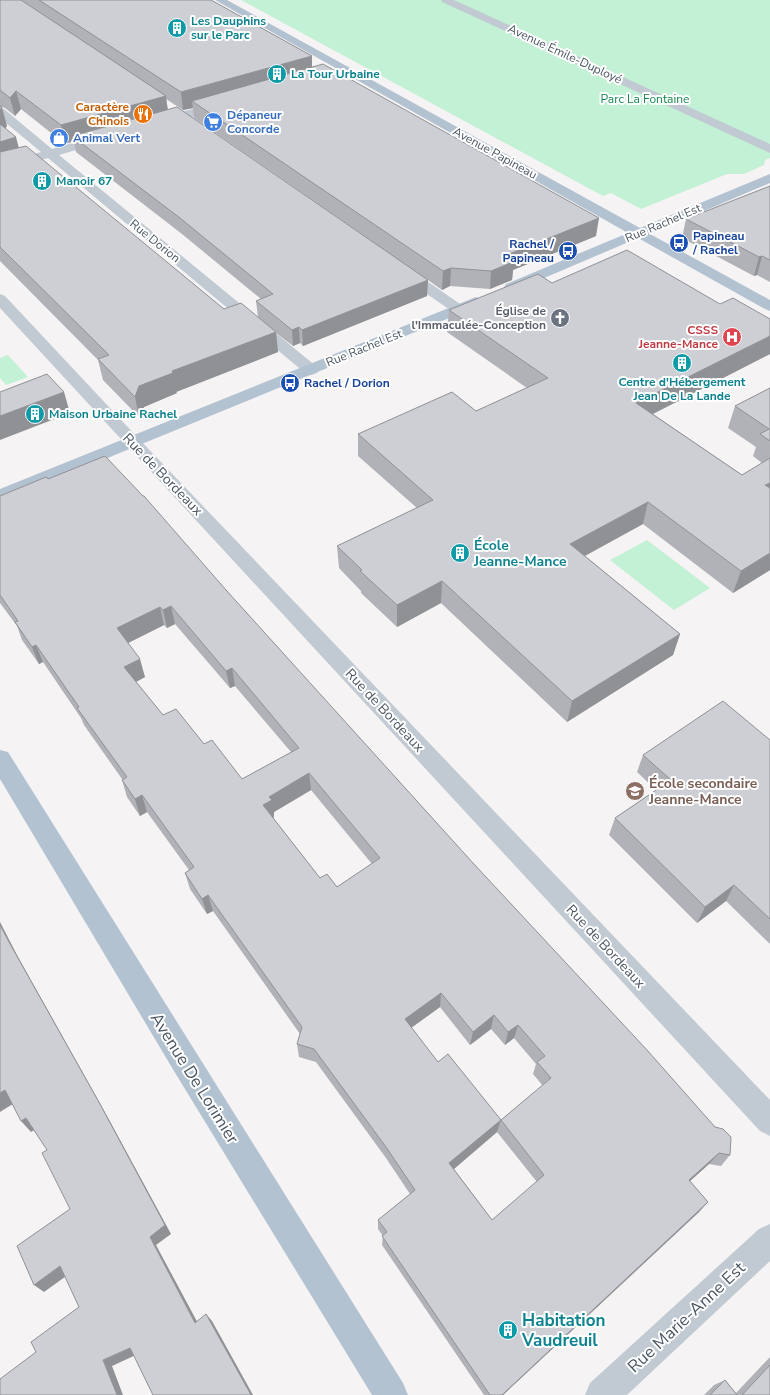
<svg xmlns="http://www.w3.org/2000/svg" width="770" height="1395" font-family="'Nunito Sans',sans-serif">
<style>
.green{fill:#c3f1d5}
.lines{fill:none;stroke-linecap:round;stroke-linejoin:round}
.minor{fill:#c1cad2;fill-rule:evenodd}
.major{fill:#b3c2d1;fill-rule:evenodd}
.wall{fill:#b0b2b7;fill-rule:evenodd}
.shaded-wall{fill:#909195}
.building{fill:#cdcfd5;stroke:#909195;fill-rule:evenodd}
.labels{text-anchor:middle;stroke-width:4;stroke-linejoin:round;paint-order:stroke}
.far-culture-label{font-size:12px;font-weight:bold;fill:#0d838f;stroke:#fff;text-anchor:start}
.far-street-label{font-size:12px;fill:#4a5661;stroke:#fff}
.far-park-label{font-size:12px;fill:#17864f;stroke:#fff}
.far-food-label{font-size:12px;font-weight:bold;fill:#c56008;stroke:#fff;text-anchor:end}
.far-shop-label{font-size:12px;font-weight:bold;fill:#366cbe;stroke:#fff;text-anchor:start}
.far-transit-label{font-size:12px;font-weight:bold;fill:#164399;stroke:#fff;text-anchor:start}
.far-worship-label{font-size:12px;font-weight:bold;fill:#5b616d;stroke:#fff;text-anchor:end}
.far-health-label{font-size:12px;font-weight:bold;fill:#be3a42;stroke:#fff;text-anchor:end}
.street-label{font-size:14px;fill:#4a5661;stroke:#fff}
.culture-label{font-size:14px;font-weight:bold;fill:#0d838f;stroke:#fff;text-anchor:start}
.education-label{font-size:14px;font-weight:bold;fill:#785e54;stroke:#fff;text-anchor:start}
.near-street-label{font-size:17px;fill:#4a5661;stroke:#fff}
.near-culture-label{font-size:17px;font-weight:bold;fill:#0d838f;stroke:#fff;text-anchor:start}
</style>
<rect width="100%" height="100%" fill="#f5f3f3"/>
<!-- green -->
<g class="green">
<polygon points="241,0 770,0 770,158 765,160 764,165 744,174 727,174 641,209 611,193 603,196"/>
<polygon points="8,355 28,377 6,385 0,378 0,358"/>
<polygon points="647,540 710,588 674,610 610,560"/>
</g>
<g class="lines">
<!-- minor -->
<g class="minor">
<polygon points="441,0 454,0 770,144 770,153 442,2"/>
<polygon points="222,101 226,102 228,105 226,108 159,126 155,125 153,122 155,119"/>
<polygon points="0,108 4,109 52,149 103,134 107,135 109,138 107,141 59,155 317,367 319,370 317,373 311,375 305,373 48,158 0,172 0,164 41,152 0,118"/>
<polygon points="403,267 408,268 463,306 466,309 463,312 458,314 453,312 398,274 396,271 398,268"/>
<polygon points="0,294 5,296 139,439 770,1100 770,1136 760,1131 0,308"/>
<polygon points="770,1224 770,1261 627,1395 585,1395 590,1383 759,1229"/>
</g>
<!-- major -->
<g class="major">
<polygon points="215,0 227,0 640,228 770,174 770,183 650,234 770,300 770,311 765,309 638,238 516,290 511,291 506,290 504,287 506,284 628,233"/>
<polygon points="476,297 481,299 484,302 481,305 0,502 0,489"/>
<polygon points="0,750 8,752 403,1383 408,1395 372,1395 174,1071 0,779"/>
</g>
</g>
<!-- wall -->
<g class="wall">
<path d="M0,0h211l101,56v11l284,169 -83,34 -1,10 -22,9 -40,-3 -8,4 -14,-10 -1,16 -124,50 -3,-3 -7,3 -17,-13 2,19 -102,40 1,1 -33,14 -5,10 -36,-37 -5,-20 -98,-99zM166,99l17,11 10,-2 1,10 202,140 -228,-149zM2,107l3,1 10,8 6,-7 44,35 9,-3 2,11 106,82 79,65 -5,2 2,16 -34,-8 -205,-161 -14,-19 2,-3z"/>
<polygon points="770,186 770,282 757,275 754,276 682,238 686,219"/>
<polygon points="552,283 770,354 653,414 742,475 762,463 753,456 756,447 728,428 735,406 770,388 770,570 733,593 643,524 585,556 680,634 673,655 567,722 441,603 397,627 361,593 361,591 339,568 337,546 417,508 358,456 358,434 476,411 527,388 447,332 449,310"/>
<path d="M48,479l178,111 504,565 -9,11 -12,-2 -19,17 18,21 -9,10 -196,183h-19l-102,-150 1,-9 -5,-7v-9l32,-26 -24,-36 -70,-96 -17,-5 -2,-13 3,-10 -87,-123 -6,3 -17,-25 -5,-16 4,-3 -42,-58 -7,4 -13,-19 -5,-17v-1l-38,-54 -3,-7 -38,-56 -4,2 -17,-24 -5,-14 -17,-23v-107zM175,624l55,64 5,-2 56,66 -49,27 -38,-35 -41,-29 -27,-33 9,-5 -17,-34 36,-18 3,3zM311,790l61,74 -35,23 -17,-9 -47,-60 1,-1v-5zM440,1007l30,38 21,-16 14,16 9,-7 22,26 -3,10 10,12 -42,34 -63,-58 -27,-34zM497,1132l40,50 -45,38 -38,-51z"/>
<polygon points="770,740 770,944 726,901 697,923 609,835 615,818 656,790 637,772 643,755"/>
<polygon points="770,1357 770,1395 704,1395 714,1385 725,1380 736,1393"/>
</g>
<!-- shaded-wall -->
<g class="shaded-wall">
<polygon points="312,56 312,74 192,101 193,108 183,110 181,92"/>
<polygon points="16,91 21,109 15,116 10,98"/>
<polygon points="166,96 168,114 72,136 74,141 65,144 61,125"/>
<polygon points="2,108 7,126 0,135 0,110"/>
<polygon points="16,137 21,156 0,163 0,142"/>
<polygon points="599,218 596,236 513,270 512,280 490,289 491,271 504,256"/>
<polygon points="762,256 757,275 754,276 759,257"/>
<polygon points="451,268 450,286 442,290 443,271"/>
<polygon points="428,280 427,296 303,346 302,330"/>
<polygon points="299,327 300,343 293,346 292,330"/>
<polygon points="276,332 278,352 176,392 177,393 144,407 139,417 135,397 139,386 172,371"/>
<polygon points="770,336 770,354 631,425 636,403"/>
<polygon points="64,392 70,413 0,440 0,416"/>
<polygon points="770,483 770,500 765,485"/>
<polygon points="648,502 643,524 566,566 570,544"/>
<polygon points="770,553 770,570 733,593 741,571"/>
<polygon points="442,581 441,603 397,627 397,605"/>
<polygon points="171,606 175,624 167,628 163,610"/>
<polygon points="160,607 164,625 122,646 117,628"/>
<polygon points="680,634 673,655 567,722 572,701"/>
<polygon points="36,645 43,662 39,664 32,647"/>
<polygon points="140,659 145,677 130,685 124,667"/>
<polygon points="232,668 235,686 230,688 226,671"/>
<polygon points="309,773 311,790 274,812 274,817 266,822 263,805 269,797"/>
<polygon points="142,795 147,812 140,816 135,799"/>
<polygon points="734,885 726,901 697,923 705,907"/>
<polygon points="208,895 213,911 207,914 202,899"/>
<polygon points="0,922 18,957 107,1116 171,1234 156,1245 201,1329 195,1323 150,1237 9,942 0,925"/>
<polygon points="441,993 440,1007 404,1033 405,1019"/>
<polygon points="494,1015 491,1029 470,1045 473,1032"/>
<polygon points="518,1025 514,1038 505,1045 508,1032"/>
<polygon points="5,1090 16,1102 0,1112 0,1093"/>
<polygon points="26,1118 36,1129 31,1132 21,1121"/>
<polygon points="501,1120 497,1132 448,1174 449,1163"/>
<polygon points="719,1153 709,1164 680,1190 689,1180"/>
<polygon points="708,1202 699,1212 503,1395 502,1395"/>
<polygon points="60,1266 69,1274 44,1292 34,1285"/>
<polygon points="206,1314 212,1321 253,1395 251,1395"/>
<polygon points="130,1348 138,1354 112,1366 123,1395 117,1395 103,1360"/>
</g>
<!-- building -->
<g class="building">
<polygon points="0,0 21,0 166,96 61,125 16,91 10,98 0,90"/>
<polygon points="39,0 211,0 312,56 181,92"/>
<polygon points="323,64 599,218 504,256 513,262 491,271 451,268 443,271 192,101"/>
<polygon points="0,105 2,108 0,110"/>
<polygon points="177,107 428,280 302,330 299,327 292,330 256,301 273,294 180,218 72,136"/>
<polygon points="0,124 16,137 0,142"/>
<polygon points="26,146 224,309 241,303 276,332 172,371 173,373 139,386 135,397 98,359 109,355 0,247 0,152"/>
<polygon points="770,186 770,260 762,256 759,257 686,219"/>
<polygon points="627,250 720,304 733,298 770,319 770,336 636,403 742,475 770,458 770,483 765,485 770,488 770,553 741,571 648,502 570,544 680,634 572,701 442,581 397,605 360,571 362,570 337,546 433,500 358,434 452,392 476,411 548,378 449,310 538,274 552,283"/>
<polygon points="47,374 64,392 0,416 0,392"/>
<polygon points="770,388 770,441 760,434 769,429 735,406"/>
<path d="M105,456l38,40h1l82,94 247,273 174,187 68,77 8,2 8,8 -1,18 -11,-2 -30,27 19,22 -206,193h-12l-108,-159 5,-4 -9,-12 37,-30 -29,-43 -72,-98 -17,-5 5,-17 -94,-132 -6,4 -17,-26 9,-6 -52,-72 -7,4 -13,-19 5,-3 -50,-69 2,-1 -43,-62 -4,2 -17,-25 3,-1 -18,-26v-99l46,-19 2,2zM171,606l55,65 6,-3 67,80 -57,31 -30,-39 -8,4 -28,-35 -13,6 -39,-48 16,-8 -23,-31 43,-21 3,3zM309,773l71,85 -43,29 -10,-13 -7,4 -57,-73 9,-5 -3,-3zM441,993l32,39 21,-17 14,17 10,-7 27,31 -8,6 14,16 -50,42 -53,-66 -10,8 -33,-43zM501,1120l43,55 -52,45 -43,-57z"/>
<polygon points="723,701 770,740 770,919 734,885 705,907 615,818 671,780 643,755"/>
<polygon points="0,925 9,942 100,1104 165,1225 150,1237 195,1323 206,1314 251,1395 153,1395 130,1348 103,1360 117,1395 0,1395 0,1379 36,1352 31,1342 79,1307 60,1266 34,1285 17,1246 70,1209 42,1153 47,1150 26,1118 21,1121 5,1090 0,1093"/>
<polygon points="770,1365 770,1395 742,1395"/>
<polygon points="725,1380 737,1395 710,1395"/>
</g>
<!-- icons -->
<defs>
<symbol id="building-disc" viewBox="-11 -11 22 22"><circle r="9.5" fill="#0f9aa8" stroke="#fff"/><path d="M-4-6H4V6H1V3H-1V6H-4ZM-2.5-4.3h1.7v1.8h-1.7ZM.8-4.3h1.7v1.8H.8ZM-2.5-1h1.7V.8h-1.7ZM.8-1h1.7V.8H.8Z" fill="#fff"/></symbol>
<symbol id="restaurant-disc" viewBox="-11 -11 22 22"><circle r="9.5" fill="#e8710a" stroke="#fff"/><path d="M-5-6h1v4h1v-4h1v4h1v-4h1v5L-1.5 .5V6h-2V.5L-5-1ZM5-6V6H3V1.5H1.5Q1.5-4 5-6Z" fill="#fff"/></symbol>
<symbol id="supermarket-disc" viewBox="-11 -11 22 22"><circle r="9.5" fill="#3f7fe0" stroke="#fff"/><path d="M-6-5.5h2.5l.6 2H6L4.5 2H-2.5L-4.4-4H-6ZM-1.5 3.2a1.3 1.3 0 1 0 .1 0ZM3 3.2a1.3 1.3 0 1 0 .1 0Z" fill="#fff"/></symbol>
<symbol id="shop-disc" viewBox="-11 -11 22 22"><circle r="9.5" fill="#3f7fe0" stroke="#fff"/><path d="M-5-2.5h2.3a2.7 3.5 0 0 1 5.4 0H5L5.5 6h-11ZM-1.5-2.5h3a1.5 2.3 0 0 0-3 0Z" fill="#fff"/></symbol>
<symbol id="bus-disc" viewBox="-11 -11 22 22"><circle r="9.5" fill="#1a4fb4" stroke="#fff"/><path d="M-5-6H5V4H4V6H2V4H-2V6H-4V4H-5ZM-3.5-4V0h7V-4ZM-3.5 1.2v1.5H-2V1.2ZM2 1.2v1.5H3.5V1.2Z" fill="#fff"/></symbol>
<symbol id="church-disc" viewBox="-11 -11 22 22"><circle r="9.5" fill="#6b7280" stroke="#fff"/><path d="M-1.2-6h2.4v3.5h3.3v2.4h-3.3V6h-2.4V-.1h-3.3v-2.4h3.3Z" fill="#fff"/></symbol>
<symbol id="hospital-disc" viewBox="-11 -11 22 22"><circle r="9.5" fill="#e0444e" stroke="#fff"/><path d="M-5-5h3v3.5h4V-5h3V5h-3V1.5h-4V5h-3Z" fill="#fff"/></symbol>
<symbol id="school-disc" viewBox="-11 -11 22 22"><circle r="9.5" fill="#8d6e63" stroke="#fff"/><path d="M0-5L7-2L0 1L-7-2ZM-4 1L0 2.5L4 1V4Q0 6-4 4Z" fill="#fff"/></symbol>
</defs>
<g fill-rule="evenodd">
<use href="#building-disc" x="166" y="17" width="22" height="22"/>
<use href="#building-disc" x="266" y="63" width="22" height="22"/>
<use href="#restaurant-disc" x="132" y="103" width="22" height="22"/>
<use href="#supermarket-disc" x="202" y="111" width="22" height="22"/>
<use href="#shop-disc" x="48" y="127" width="22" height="22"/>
<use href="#building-disc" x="31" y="170" width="22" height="22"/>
<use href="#bus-disc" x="668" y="232" width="22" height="22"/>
<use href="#bus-disc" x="557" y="240" width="22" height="22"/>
<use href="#church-disc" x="549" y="307" width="22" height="22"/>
<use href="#hospital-disc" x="721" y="326" width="22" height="22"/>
<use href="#building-disc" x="671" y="352" width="22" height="22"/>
<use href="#bus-disc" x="279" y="372" width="22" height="22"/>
<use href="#building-disc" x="24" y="403" width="22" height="22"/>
<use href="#building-disc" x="449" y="542" width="22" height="22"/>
<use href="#school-disc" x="624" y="780" width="22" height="22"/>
<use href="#building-disc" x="497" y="1319" width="22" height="22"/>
</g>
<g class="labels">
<!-- far-culture labels -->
<g class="far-culture-label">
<text x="191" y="25">Les Dauphins<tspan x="191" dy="14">sur le Parc</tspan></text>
<text x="291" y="78">La Tour Urbaine</text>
<text x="56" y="185">Manoir 67</text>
<text x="682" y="386" text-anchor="middle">Centre d'Hébergement<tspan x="682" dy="14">Jean De La Lande</tspan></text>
<text x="49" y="418">Maison Urbaine Rachel</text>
</g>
<!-- far-street labels -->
<g class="far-street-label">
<text transform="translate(565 54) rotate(25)" y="4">Avenue Émile-Duployé</text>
<text transform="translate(495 153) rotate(29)" y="4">Avenue Papineau</text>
<text transform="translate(663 223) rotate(-23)" y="4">Rue Rachel Est</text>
<text transform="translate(155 241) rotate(39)" y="4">Rue Dorion</text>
<text transform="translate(364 348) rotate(-22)" y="4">Rue Rachel Est</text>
</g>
<!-- far-park labels -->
<g class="far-park-label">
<text x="645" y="103">Parc La Fontaine</text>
</g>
<!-- far-food labels -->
<g class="far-food-label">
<text x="129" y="111">Caractère<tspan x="129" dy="14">Chinois</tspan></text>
</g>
<!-- far-shop labels -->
<g class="far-shop-label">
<text x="227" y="119">Dépaneur<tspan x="227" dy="14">Concorde</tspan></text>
<text x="73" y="142">Animal Vert</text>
</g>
<!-- far-transit labels -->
<g class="far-transit-label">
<text x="693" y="240">Papineau<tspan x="693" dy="14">/ Rachel</tspan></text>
<text x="554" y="248" text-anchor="end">Rachel /<tspan x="554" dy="14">Papineau</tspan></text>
<text x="304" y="387">Rachel / Dorion</text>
</g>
<!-- far-worship labels -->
<g class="far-worship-label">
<text x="546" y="315">Église de<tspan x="546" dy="14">l'Immaculée-Conception</tspan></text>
</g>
<!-- far-health labels -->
<g class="far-health-label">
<text x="718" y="334">CSSS<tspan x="718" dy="14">Jeanne-Mance</tspan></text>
</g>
<!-- street labels -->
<g class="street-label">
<text transform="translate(163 474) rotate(46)" y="5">Rue de Bordeaux</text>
<text transform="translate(385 710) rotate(47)" y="5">Rue de Bordeaux</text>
<text transform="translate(606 946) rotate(47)" y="5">Rue de Bordeaux</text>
</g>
<!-- culture labels -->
<g class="culture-label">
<text x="474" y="550">École<tspan x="474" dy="16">Jeanne-Mance</tspan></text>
</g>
<!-- education labels -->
<g class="education-label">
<text x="649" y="788">École secondaire<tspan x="649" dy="16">Jeanne-Mance</tspan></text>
</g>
<!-- near-street labels -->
<g class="near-street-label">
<text transform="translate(195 1078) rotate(58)" y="6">Avenue De Lorimier</text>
<text transform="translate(686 1317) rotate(-43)" y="6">Rue Marie-Anne Est</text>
</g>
<!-- near-culture labels -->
<g class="near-culture-label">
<text x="522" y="1326">Habitation<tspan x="522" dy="20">Vaudreuil</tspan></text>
</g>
</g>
</svg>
